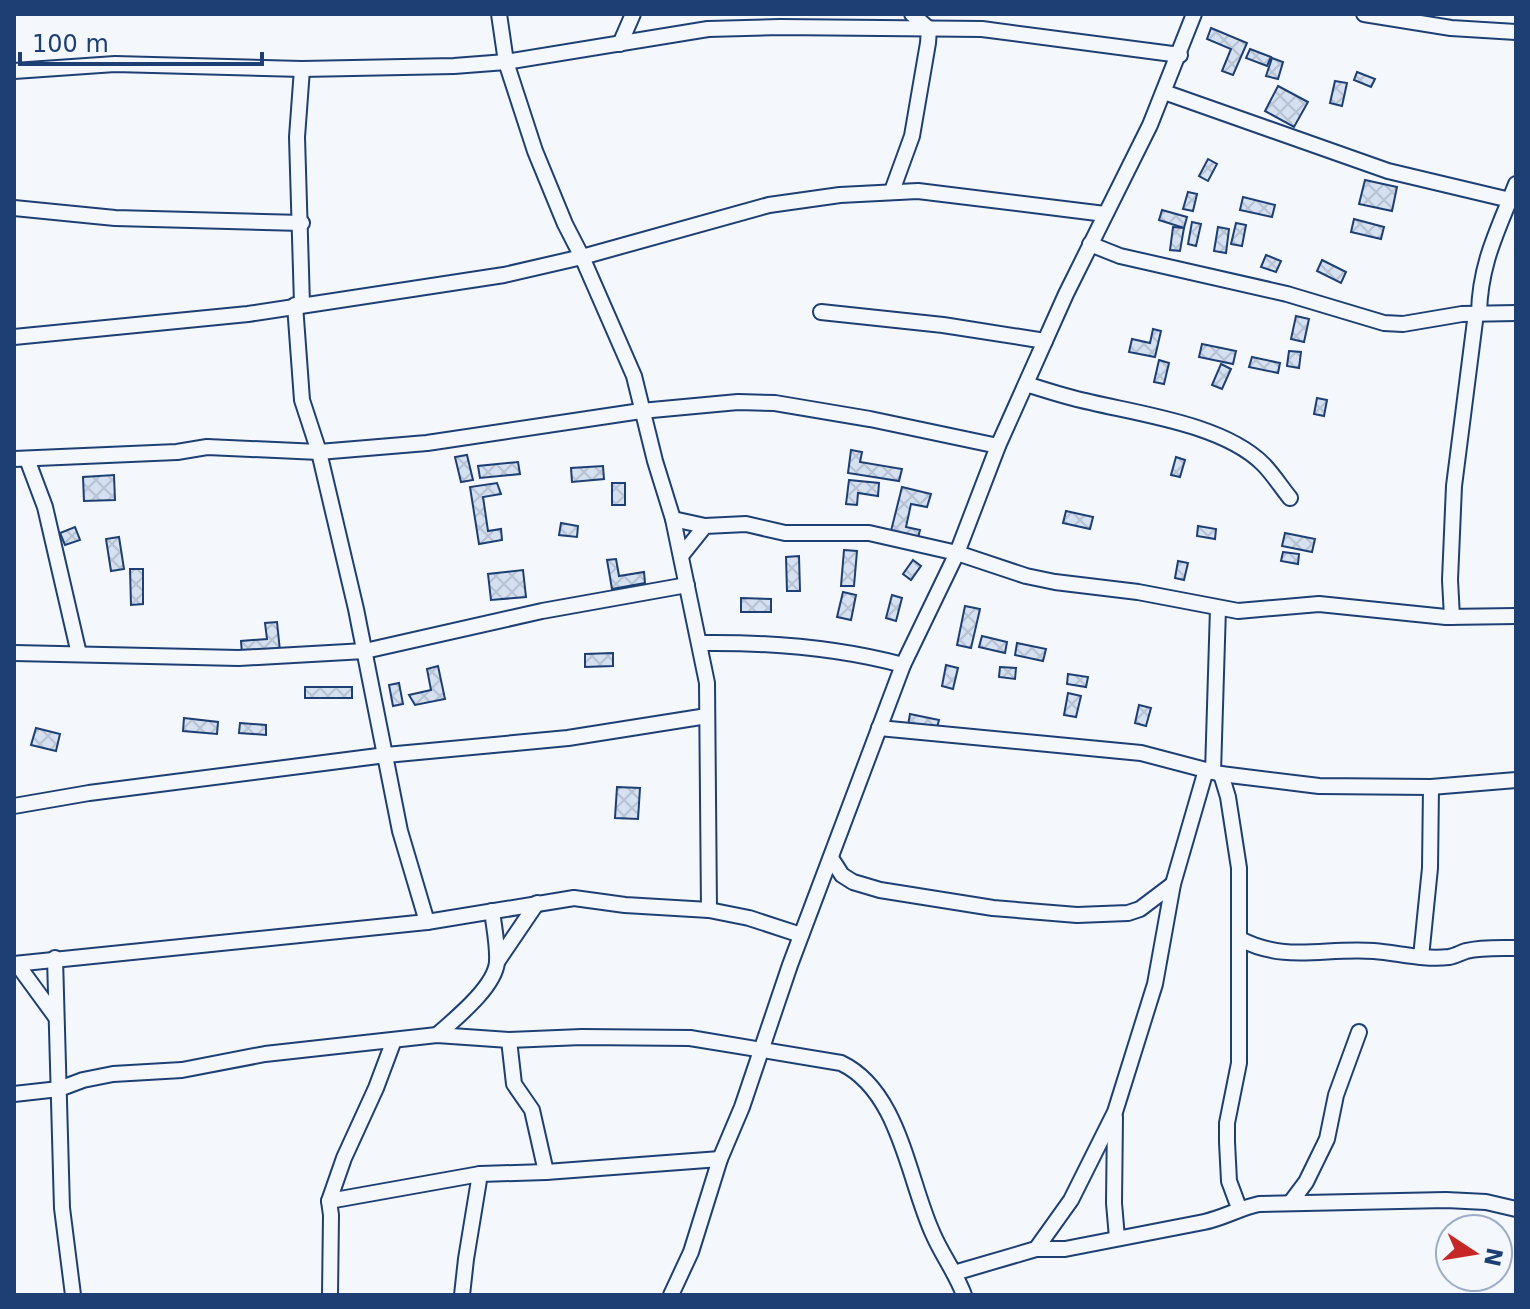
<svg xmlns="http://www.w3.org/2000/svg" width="1530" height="1309" font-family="'DejaVu Sans',sans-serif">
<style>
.building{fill:url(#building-cross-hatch);stroke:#1d3f73;stroke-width:2}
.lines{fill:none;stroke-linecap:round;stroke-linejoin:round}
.minor-casing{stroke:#1d3f73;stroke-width:18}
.minor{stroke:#f4f7fb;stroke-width:14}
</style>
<defs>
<pattern id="building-cross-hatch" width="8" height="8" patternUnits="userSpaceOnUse" patternTransform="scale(2)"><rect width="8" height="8" fill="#d5e0f0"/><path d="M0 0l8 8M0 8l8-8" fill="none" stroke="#b6c1d1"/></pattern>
</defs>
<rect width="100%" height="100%" fill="#f4f7fb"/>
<!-- building -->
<g class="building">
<polygon points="1211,28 1247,43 1233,75 1222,71 1231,49 1207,39"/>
<polygon points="1250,49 1271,57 1267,66 1246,58"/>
<polygon points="1272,58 1283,62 1278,79 1266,76"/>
<polygon points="1357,72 1375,79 1371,87 1354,80"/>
<polygon points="1335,81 1347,83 1342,106 1330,103"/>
<polygon points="1278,86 1308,102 1294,127 1265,111"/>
<polygon points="1208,159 1217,164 1208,181 1199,176"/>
<polygon points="1365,180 1397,187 1392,211 1359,204"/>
<polygon points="1188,192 1197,194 1193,211 1183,209"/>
<polygon points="1243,197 1275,205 1272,217 1240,210"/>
<polygon points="1162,210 1187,217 1184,228 1159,220"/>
<polygon points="1354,219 1384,227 1381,239 1351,232"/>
<polygon points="1192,222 1201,224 1196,246 1188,244"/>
<polygon points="1236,223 1246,225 1242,246 1231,244"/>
<polygon points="1173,227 1184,228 1180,251 1170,250"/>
<polygon points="1218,227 1229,229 1226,253 1214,251"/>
<polygon points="1266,255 1281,261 1276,272 1261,267"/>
<polygon points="1322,260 1346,272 1341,283 1317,271"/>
<polygon points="1296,316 1309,319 1304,342 1291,339"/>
<polygon points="1153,329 1161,331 1155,357 1129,352 1132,339 1150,343"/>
<polygon points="1202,344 1236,351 1233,364 1199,357"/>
<polygon points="1289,351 1301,352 1299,368 1287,366"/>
<polygon points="1252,357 1280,363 1278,373 1249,367"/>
<polygon points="1159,360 1169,363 1164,384 1154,382"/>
<polygon points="1221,364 1231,369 1222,389 1212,385"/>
<polygon points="1317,398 1327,400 1324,416 1314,414"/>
<polygon points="851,450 862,452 860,462 902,469 899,481 848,473"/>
<polygon points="467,455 473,480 461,482 455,457"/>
<polygon points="1176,457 1185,460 1180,477 1171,475"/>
<polygon points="518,462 520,474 480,478 478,466"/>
<polygon points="603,466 604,479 572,482 571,468"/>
<polygon points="114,475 115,500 84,501 83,477"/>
<polygon points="849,480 879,483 878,496 858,493 857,505 846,504"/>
<polygon points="497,483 501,494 483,497 488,531 501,529 502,540 479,544 470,487"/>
<rect x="612" y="483" width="13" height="22"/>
<polygon points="902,487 931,494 927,507 911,504 906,527 920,530 917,542 890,535"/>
<polygon points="1066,511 1093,517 1090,529 1063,523"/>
<polygon points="561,523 578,526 577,537 559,535"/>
<polygon points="1198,526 1216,529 1215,539 1197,536"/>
<polygon points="75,527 80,540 65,545 60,533"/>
<polygon points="1285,533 1315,539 1312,552 1282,546"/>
<polygon points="119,537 124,569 111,571 106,539"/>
<polygon points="844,550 857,551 854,586 841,586"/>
<polygon points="1283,552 1299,554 1298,564 1281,561"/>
<polygon points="799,556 800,591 787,591 786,557"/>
<polygon points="616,559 619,576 644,572 645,583 612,589 607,560"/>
<polygon points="913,560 921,566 911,580 903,574"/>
<polygon points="1178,561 1188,563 1184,580 1175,578"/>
<polygon points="130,569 143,569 143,604 131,605"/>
<polygon points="523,570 526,597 491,600 488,574"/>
<polygon points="843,592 856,595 851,620 837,617"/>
<polygon points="892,595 902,598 896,621 886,618"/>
<polygon points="741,598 771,599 771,612 741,612"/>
<polygon points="965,606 980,609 971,648 957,645"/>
<polygon points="277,622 280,651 242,654 241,641 267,639 265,623"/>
<polygon points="982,636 1007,642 1005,653 979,647"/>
<polygon points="1017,643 1046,649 1043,661 1015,655"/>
<polygon points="613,653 613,666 585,667 585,654"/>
<polygon points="946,665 958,668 953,689 942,686"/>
<polygon points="438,666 445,699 415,705 409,695 431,690 427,669"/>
<polygon points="1000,667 1016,668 1015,679 999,677"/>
<polygon points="1068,674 1088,677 1086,687 1067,684"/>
<polygon points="399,683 403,704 393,706 389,685"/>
<rect x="305" y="687" width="47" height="11"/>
<polygon points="1068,693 1081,696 1076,717 1064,715"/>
<polygon points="1139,705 1151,708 1146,726 1135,723"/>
<polygon points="910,714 939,720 936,731 908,725"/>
<polygon points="184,718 218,722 217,734 183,731"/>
<polygon points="240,723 266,725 266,735 239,733"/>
<polygon points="36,728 60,734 56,751 31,745"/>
<polygon points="617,787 640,788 638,819 615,818"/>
</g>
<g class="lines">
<defs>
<g id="minor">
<polyline points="499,14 506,62 535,151 565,224 582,257 634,376 655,461 673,519 707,683 709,910"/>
<polyline points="1364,14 1451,28 1516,32"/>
<polyline points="620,44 633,14"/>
<polyline points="14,71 115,64 302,69 454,66 506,62 708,29 780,27 982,29 1180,55"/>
<polyline points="1164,92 1388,171 1510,200"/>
<polyline points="892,191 912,136 928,43 929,29 912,14"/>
<polyline points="14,208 115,218 302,223"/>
<polyline points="1090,244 1120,256 1287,294 1384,323 1403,324 1462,314 1516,313"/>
<polyline points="302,304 297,137 302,69"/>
<polyline points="295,305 302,400 319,452 356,609 400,831 427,922"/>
<polyline points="821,312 943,325 1045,341"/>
<path d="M1479,313c1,-50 19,-83 37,-129"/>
<polyline points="14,337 248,314 504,275 582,257 769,205 840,195 918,191 1105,214"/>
<path d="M1026,384c16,5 31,10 47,14 56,15 148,24 190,66 10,10 18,23 27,34"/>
<polyline points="14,459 177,452 207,447 319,452 427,443 641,411 738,402 775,403 870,419 998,446"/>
<polyline points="27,459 45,507 79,654"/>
<polyline points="673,519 705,526"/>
<polyline points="681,556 705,526 746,524 785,533 869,533 957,553 1026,576 1055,582 1138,592 1238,611 1319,604 1446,617 1516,616"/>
<polyline points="1452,617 1450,580 1454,486 1476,313"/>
<path d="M700,643c69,-1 136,4 203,22"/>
<polyline points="14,653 239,658 365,651 542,611 687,585"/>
<polyline points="879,728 1141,753 1221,774 1319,786 1431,787 1516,780"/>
<polyline points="1213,772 1218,608"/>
<polyline points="1221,774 1228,797 1239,868 1239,1063 1227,1123 1227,1142 1229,1181 1239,1208"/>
<polyline points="14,806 89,793 386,755 568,738 707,716"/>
<polyline points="831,858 842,875 853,882 880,890 993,908 1077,915 1128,913 1140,909 1173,884"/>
<path d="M1240,939c46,24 85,8 134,12 25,2 49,9 75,6 6,-1 11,-4 17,-6 16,-4 34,-3 50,-3"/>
<polyline points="1421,957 1430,868 1431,787"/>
<polyline points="55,958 62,1208 73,1295"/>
<polyline points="497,962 537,903"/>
<polyline points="14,964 427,922 574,898 625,905 709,910 749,918 801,935"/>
<polyline points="17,964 55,1016"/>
<path d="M437,1035c18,-16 58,-48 60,-73 1,-16 -3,-35 -5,-51"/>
<polyline points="509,1040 514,1084 532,1110 546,1172"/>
<path d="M14,1094l45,-5 24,-9 30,-6 69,-4 83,-16 172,-19 72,5 73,-3 108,1 151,25c59,28 67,117 92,171 9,21 23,39 31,61"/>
<polyline points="1115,1117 1114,1203 1117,1238"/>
<polyline points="329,1201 480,1174 546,1172 720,1159"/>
<polyline points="1291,1202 1306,1182 1327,1139 1336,1095 1359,1032"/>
<polyline points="1036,1249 1071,1200 1115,1112 1155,984 1173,884 1206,770"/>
<path d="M954,1273l82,-24h29l139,-27c19,-4 36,-14 55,-18l187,-4 40,2 30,7"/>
<polyline points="330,1295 331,1215 329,1201 344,1158 376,1088 394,1040"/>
<polyline points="462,1295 466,1259 480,1174"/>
<polyline points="671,1295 691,1252 720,1159 742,1107 790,965 903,665 957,553 998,446 1066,294 1150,125 1194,14"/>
</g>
</defs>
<!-- minor casing -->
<use href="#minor" class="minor-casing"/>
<!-- minor -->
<use href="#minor" class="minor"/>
</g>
<!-- border -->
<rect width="1530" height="1309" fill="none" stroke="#1d3f73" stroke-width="32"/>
<!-- north arrow -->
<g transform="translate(1474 1253) rotate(102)"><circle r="38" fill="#f4f7fb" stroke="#9eadc5" stroke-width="2"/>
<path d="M0-6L14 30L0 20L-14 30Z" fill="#c62828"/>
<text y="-12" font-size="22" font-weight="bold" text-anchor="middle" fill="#1d3f73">N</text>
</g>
<!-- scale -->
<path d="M20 52v12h242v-12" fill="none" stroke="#1d3f73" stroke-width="4"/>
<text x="32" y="52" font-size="24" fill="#1d3f73" stroke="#f4f7fb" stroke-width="6" paint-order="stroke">100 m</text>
</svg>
